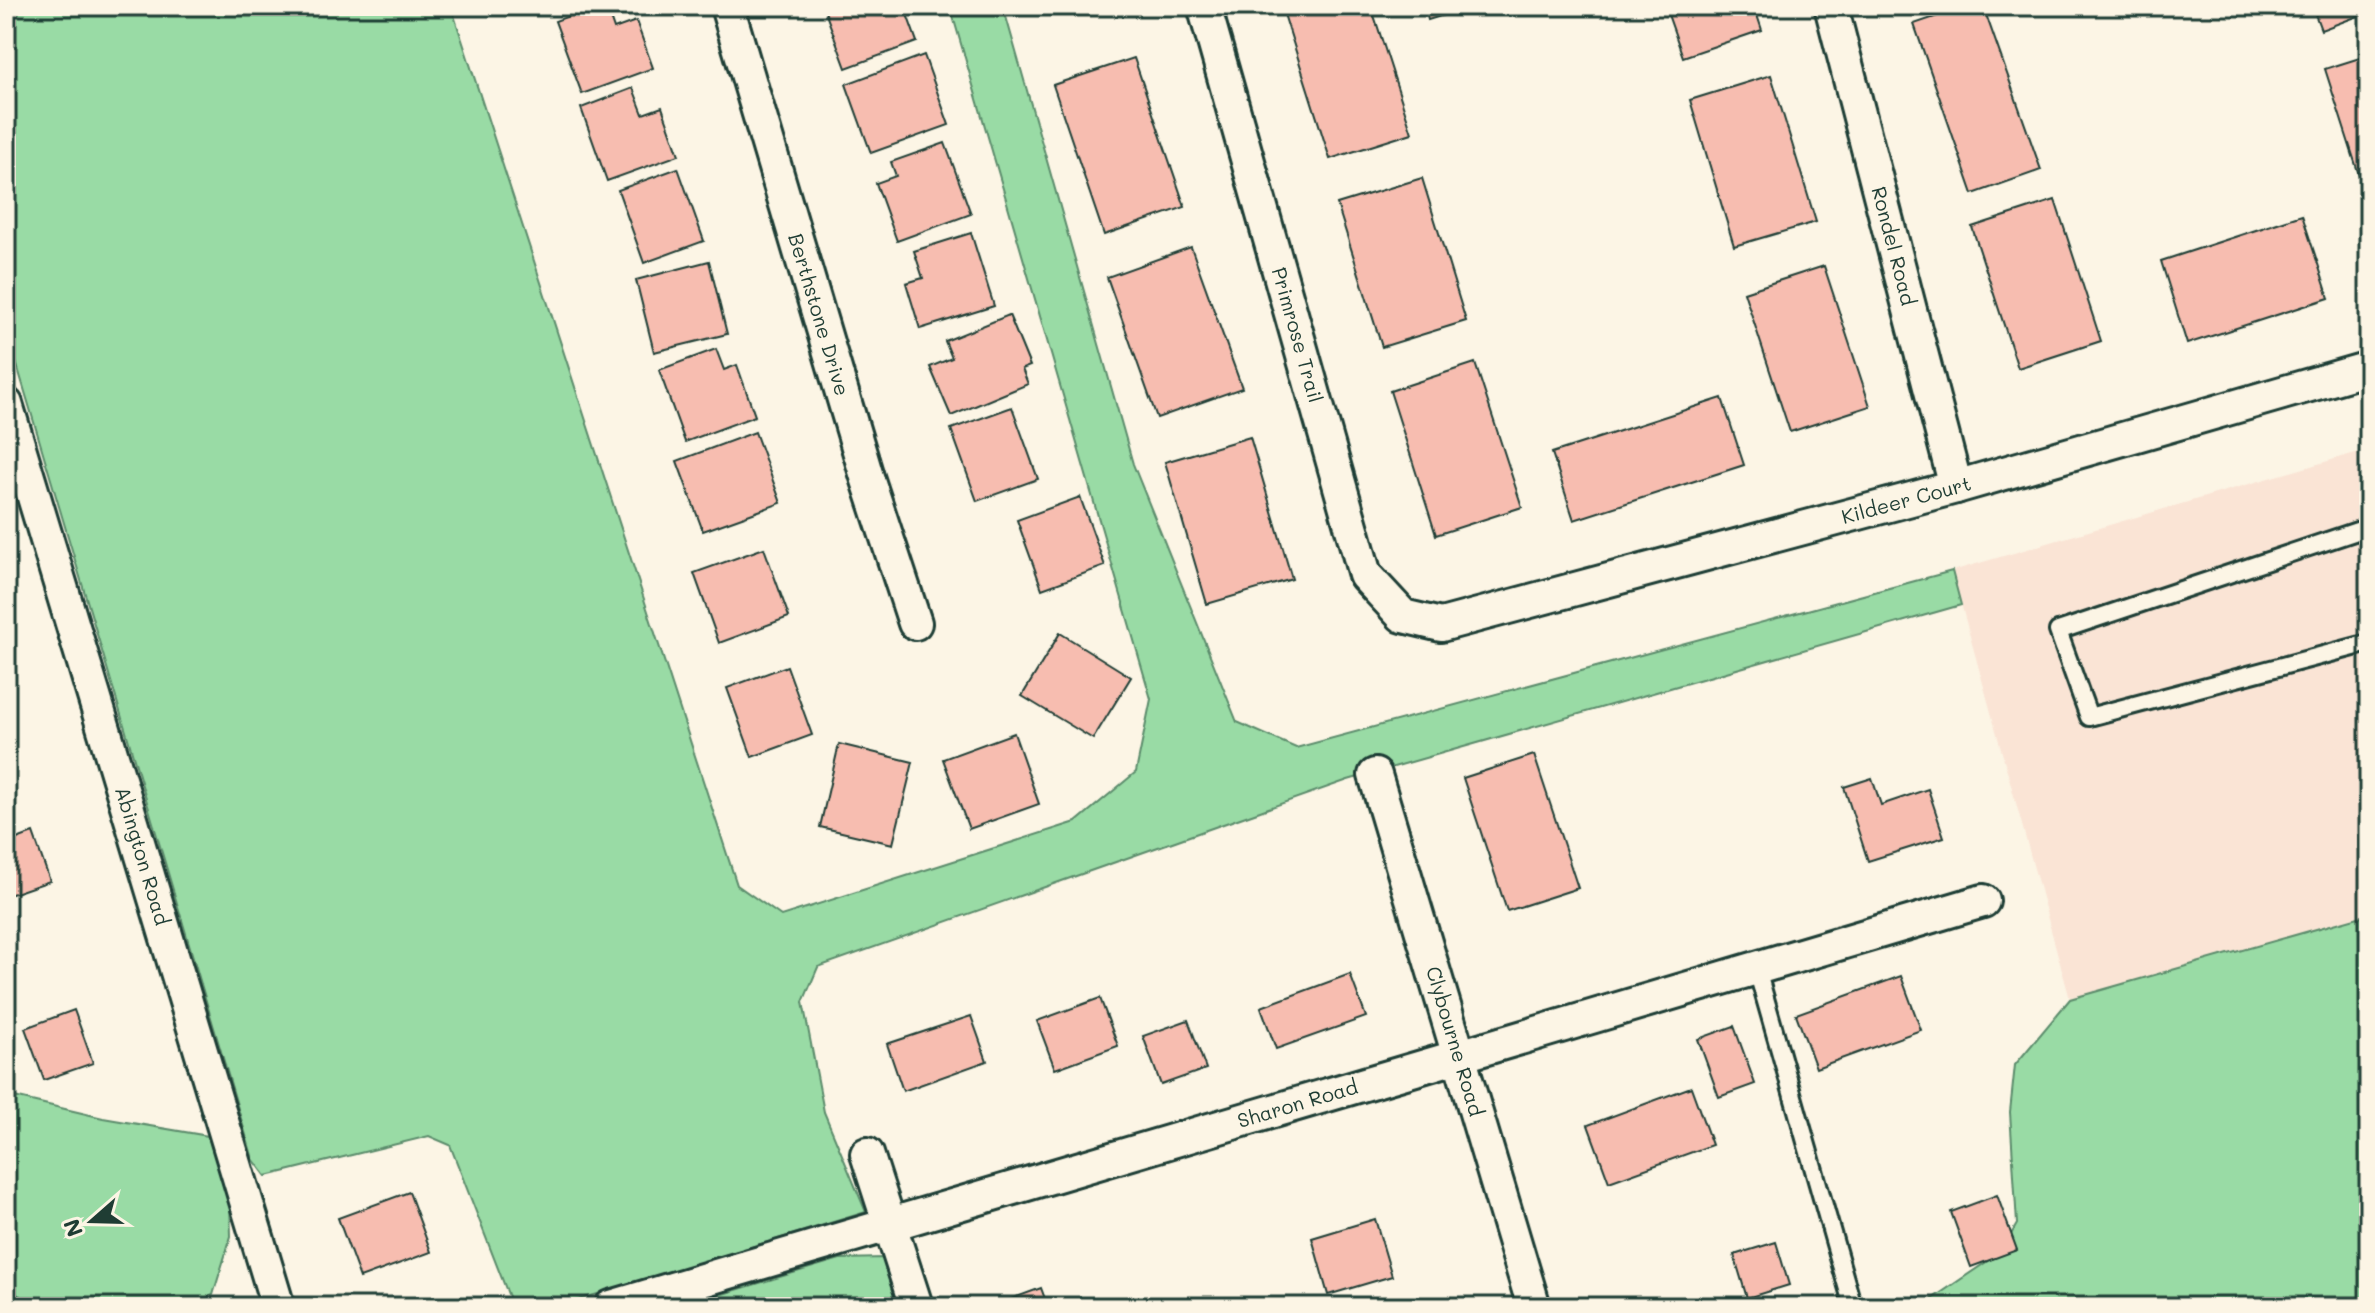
<svg xmlns="http://www.w3.org/2000/svg" width="2375" height="1313" font-family="Mali,sans-serif">
<style>
.built{fill:#fae4d5}
.green{fill:#99dba5;stroke:#5c8c6c;stroke-width:2}
.building{fill:#f7bdb0;stroke:#1f3d34;stroke-width:2}
.lines{fill:none;stroke-linecap:round;stroke-linejoin:round}
.lane-casing{stroke:#1f3d34;stroke-width:22}
.street-casing{stroke:#1f3d34;stroke-width:38}
.lane{stroke:#fcf5e5;stroke-width:16}
.street{stroke:#fcf5e5;stroke-width:32}
.labels{text-anchor:middle;stroke-width:8;stroke-linejoin:round;paint-order:stroke}
.street-label{font-size:20px;fill:#1f3d34;stroke:#fcf5e5}
</style>
<rect width="100%" height="100%" fill="#fcf5e5"/>
<filter id="ink" filterUnits="userSpaceOnUse"><feTurbulence type="fractalNoise" baseFrequency=".0125" numOctaves="2"/><feDisplacementMap in="SourceGraphic" scale="16" xChannelSelector="R" yChannelSelector="G"/><feConvolveMatrix kernelMatrix="1 2 1 2 8 2 1 2 1" color-interpolation-filters="sRGB"/></filter>
<g filter="url(#ink)">
<!-- built -->
<polygon class="built" points="2369,449 2369,914 2070,999 1952,571"/>
<!-- green -->
<g class="green">
<polygon points="6,6 451,6 737,885 781,916 1076,822 1136,772 1151,699 950,6 1003,6 1133,464 1237,722 1296,748 1952,571 1961,605 1348,780 818,967 803,1002 824,1112 866,1212 555,1307 513,1307 450,1145 429,1136 266,1176 253,1159 6,328"/>
<polygon points="2369,914 2369,1307 1920,1307 2001,1252 2017,1224 2010,1112 2015,1065 2070,999"/>
<polygon points="6,1095 103,1118 208,1136 230,1202 231,1236 213,1295 188,1307 52,1307 38,1305 6,1289"/>
<polygon points="885,1258 906,1307 679,1307 840,1259"/>
</g>
<!-- building -->
<g class="building">
<polygon points="596,6 606,6 614,29 636,21 653,68 582,94 555,21"/>
<polygon points="823,6 904,6 917,42 846,68"/>
<polygon points="1309,6 1371,6 1412,133 1330,159 1284,14"/>
<polygon points="1424,6 1473,6 1428,20"/>
<polygon points="1665,6 1754,6 1762,30 1683,57"/>
<polygon points="1967,6 1983,6 2041,170 1973,194 1914,24"/>
<polygon points="2312,6 2369,6 2369,12 2321,30"/>
<polygon points="924,55 949,125 871,153 846,84"/>
<polygon points="2369,55 2369,206 2325,69"/>
<polygon points="1134,58 1185,207 1104,235 1053,85"/>
<polygon points="1771,75 1816,222 1734,246 1690,100"/>
<polygon points="633,88 643,114 662,107 679,155 607,181 581,108"/>
<polygon points="945,143 971,214 897,241 876,183 896,176 891,162"/>
<polygon points="678,168 704,241 644,263 618,190"/>
<polygon points="1422,178 1466,321 1382,347 1337,204"/>
<polygon points="2055,200 2101,341 2018,368 1972,227"/>
<polygon points="2302,215 2329,298 2187,344 2161,261"/>
<polygon points="971,233 994,306 920,329 906,283 923,278 914,251"/>
<polygon points="1191,247 1242,388 1157,418 1107,277"/>
<polygon points="709,261 727,334 654,352 636,280"/>
<polygon points="1824,266 1870,406 1790,432 1744,292"/>
<polygon points="1009,315 1030,366 1022,369 1028,384 951,416 930,367 952,358 945,341"/>
<polygon points="716,349 724,370 737,365 755,416 685,442 659,370"/>
<polygon points="1475,363 1522,507 1436,535 1390,391"/>
<polygon points="1722,398 1744,465 1574,520 1552,453"/>
<polygon points="1012,407 1038,479 977,501 951,429"/>
<polygon points="755,432 781,503 703,531 677,461"/>
<polygon points="1250,437 1292,579 1207,604 1165,462"/>
<polygon points="1080,497 1105,566 1042,589 1017,520"/>
<polygon points="764,548 789,617 719,643 694,573"/>
<polygon points="1060,633 1131,677 1093,739 1022,696"/>
<polygon points="787,666 812,735 752,757 727,688"/>
<polygon points="1014,733 1039,804 969,829 943,759"/>
<polygon points="839,744 913,762 893,844 820,827"/>
<polygon points="1534,755 1578,888 1507,911 1463,778"/>
<polygon points="1872,778 1881,805 1928,789 1944,837 1868,861 1844,787"/>
<polygon points="33,833 50,881 6,896 6,843"/>
<polygon points="1350,974 1366,1017 1276,1049 1261,1007"/>
<polygon points="1901,976 1921,1030 1816,1068 1796,1014"/>
<polygon points="1100,998 1118,1046 1055,1069 1037,1021"/>
<polygon points="74,1010 93,1063 44,1080 25,1028"/>
<polygon points="971,1016 987,1061 903,1091 887,1044"/>
<polygon points="1188,1020 1206,1069 1161,1085 1143,1036"/>
<polygon points="1734,1026 1755,1084 1719,1097 1698,1039"/>
<polygon points="1691,1087 1712,1145 1609,1182 1588,1125"/>
<polygon points="409,1192 431,1252 360,1278 338,1218"/>
<polygon points="1997,1195 2017,1250 1971,1267 1951,1212"/>
<polygon points="1375,1219 1392,1276 1328,1295 1312,1238"/>
<polygon points="1776,1242 1789,1285 1747,1298 1734,1255"/>
<polygon points="1041,1288 1048,1307 993,1307 992,1306"/>
</g>
<g class="lines">
<defs>
<g id="lane">
<polyline points="2369,527 2058,631 2089,717 2369,643"/>
<polyline points="1757,970 1853,1307"/>
</g>
<g id="street">
<path id="s1" d="M727,6l140,471 48,146"/>
<path id="s2" d="M1204,6l161,569 38,41 38,9 515,-138 413,-119"/>
<path id="s3" d="M1831,6l125,481"/>
<path id="s4" d="M6,404l272,903"/>
<path id="s5" d="M1375,775l159,532"/>
<polyline points="867,1154 916,1306"/>
<path id="s6" d="M611,1307l1372,-406"/>
</g>
</defs>
<!-- lane casing -->
<use href="#lane" class="lane-casing"/>
<!-- street casing -->
<use href="#street" class="street-casing"/>
<!-- lane -->
<use href="#lane" class="lane"/>
<!-- street -->
<use href="#street" class="street"/>
</g>
</g>
<g class="labels">
<!-- street labels -->
<g class="street-label">
<text dy="7" stroke="none"><textPath href="#s3" startOffset="248">Rondel Road</textPath></text>
<text dy="7" stroke="none"><textPath href="#s1" startOffset="322">Berthstone Drive</textPath></text>
<text dy="7" stroke="none"><textPath href="#s2" startOffset="342">Primrose Trail</textPath></text>
<text dy="7" stroke="none"><textPath href="#s2" startOffset="1168">Kildeer Court</textPath></text>
<text dy="7" stroke="none"><textPath href="#s4" startOffset="472">Abington Road</textPath></text>
<text dy="7" stroke="none"><textPath href="#s5" startOffset="278">Clybourne Road</textPath></text>
<text dy="7" stroke="none"><textPath href="#s6" startOffset="716">Sharon Road</textPath></text>
</g>
</g>
<!-- margin -->
<rect width="2375" height="1313" fill="none" stroke="#fcf5e5" stroke-width="32"/>
<rect x="16" y="16" width="2343" height="1281" fill="none" stroke="#1f3d34" stroke-width="3" filter="url(#ink)"/>
<!-- north arrow -->
<g transform="translate(92 1221) rotate(250)" stroke="#fcf5e5" stroke-width="6" paint-order="stroke">
<path d="M0-6L14 30L0 20L-14 30Z" fill="#1f3d34"/>
<text y="-12" font-size="22" font-weight="bold" text-anchor="middle" fill="#1f3d34">N</text>
</g>
</svg>
